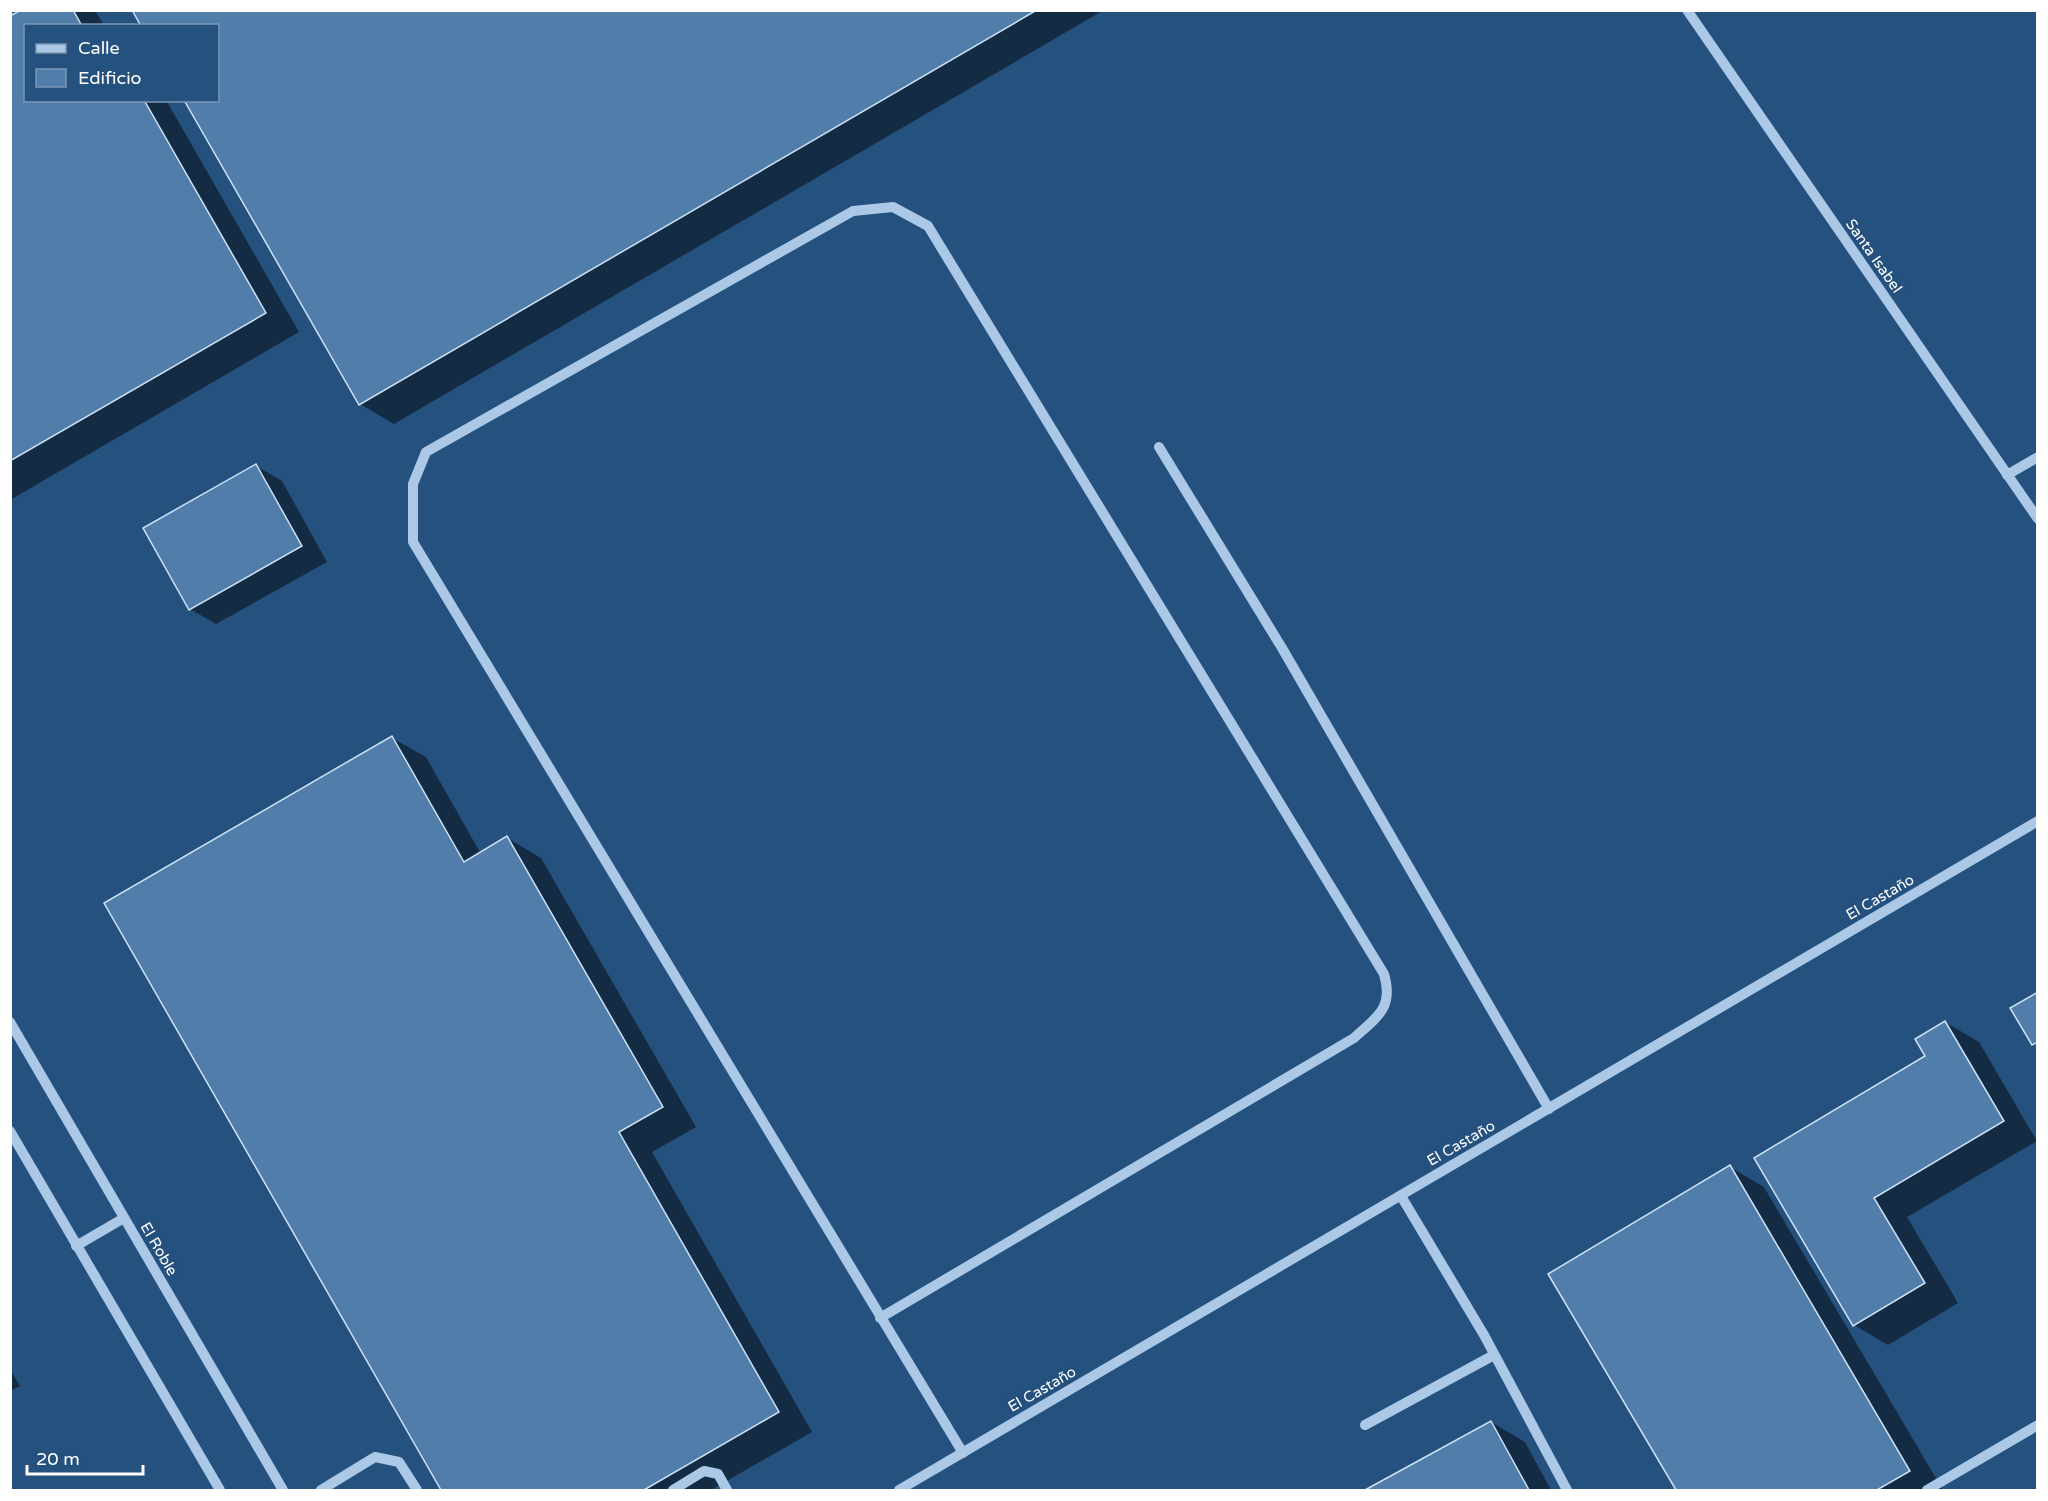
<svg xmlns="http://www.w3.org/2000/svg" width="2048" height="1501" font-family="'Varela Round',sans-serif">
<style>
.shadow{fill:#0007}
.building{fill:#517daa;stroke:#cee2f5;stroke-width:1.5}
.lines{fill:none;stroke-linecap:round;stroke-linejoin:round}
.minor{stroke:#abc9e6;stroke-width:10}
.labels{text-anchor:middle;stroke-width:4.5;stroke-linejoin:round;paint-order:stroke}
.street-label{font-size:15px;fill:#fff;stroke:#25517f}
</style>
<rect width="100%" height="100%" fill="#25517f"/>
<!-- shadow -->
<g class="shadow">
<polygon points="24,10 95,10 104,26 26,26 26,100 166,100 299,332 10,500 10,18"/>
<polygon points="134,10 1104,10 394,424 360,404 218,100 218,26"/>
<polygon points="256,466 282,481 327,562 216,624 190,609"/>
<polygon points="392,738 426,757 481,854 507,838 541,858 696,1127 652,1152 812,1432 711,1490 443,1490 106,904"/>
<polygon points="1945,1022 1979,1042 2037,1141 1907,1217 1958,1303 1888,1345 1854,1325 1756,1159 1927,1057"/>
<polygon points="1730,1167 1764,1187 1943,1490 1677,1490 1550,1274"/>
<polygon points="10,1369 20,1386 10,1391"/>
<polygon points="1491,1422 1525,1442 1551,1490 1369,1490"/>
</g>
<!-- building -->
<g class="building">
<polygon points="21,10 73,10 82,26 26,26 26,100 144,100 266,313 10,461 10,16"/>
<polygon points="132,10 1037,10 359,405 184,100 218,100 218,26 141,26"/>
<polygon points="256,464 302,546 189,610 143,528"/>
<polygon points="392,736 464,862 507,836 663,1107 619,1132 779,1412 644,1490 441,1490 104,903"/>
<polygon points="2038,992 2038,1042 2032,1045 2010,1008"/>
<polygon points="1945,1021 2004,1121 1874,1198 1925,1283 1853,1326 1754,1158 1925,1056 1915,1039"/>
<polygon points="1730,1165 1910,1471 1877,1490 1676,1490 1548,1274"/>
<polygon points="1491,1421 1529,1490 1365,1490"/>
</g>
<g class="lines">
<!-- minor -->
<g class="minor">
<polyline points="1687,10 2038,519"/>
<polyline points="1159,447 1282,648 1549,1109"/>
<polyline points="2007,475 2038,457"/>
<polyline points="10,1022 283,1490"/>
<polyline points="10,1131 220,1490"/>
<polyline points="1401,1196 1484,1335 1567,1490"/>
<polyline points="76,1246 124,1218"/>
<path d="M880,1318l474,-280c23,-21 40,-30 30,-64l-456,-748 -35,-19 -40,4 -427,241 -13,32v58l550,911"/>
<polyline points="1365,1425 1494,1355"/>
<polyline points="321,1490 375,1457 399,1462 417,1490"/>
<polyline points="673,1490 704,1471 718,1474 727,1490"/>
<polyline points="899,1490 2038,821"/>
<polyline points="1927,1490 2038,1425"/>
</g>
</g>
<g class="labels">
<!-- street labels -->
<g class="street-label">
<text transform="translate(1874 256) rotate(55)" y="5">Santa Isabel</text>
<text transform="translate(1880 897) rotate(-30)" y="5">El Castaño</text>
<text transform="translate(1461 1143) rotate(-30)" y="5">El Castaño</text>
<text transform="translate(159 1249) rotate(60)" y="5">El Roble</text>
<text transform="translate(1042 1389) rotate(-30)" y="5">El Castaño</text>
</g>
</g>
<!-- border -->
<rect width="2048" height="1501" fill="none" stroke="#ffffff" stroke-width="24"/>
<!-- legend -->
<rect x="24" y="24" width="195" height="78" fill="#25517f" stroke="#7c97b2" stroke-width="1.5"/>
<rect x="36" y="44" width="30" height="9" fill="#abc9e6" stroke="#7c97b2" stroke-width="1.5"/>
<text x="78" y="54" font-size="18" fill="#ffffff">Calle</text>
<rect x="36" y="69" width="30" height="18" fill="#517daa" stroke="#7c97b2" stroke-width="1.5"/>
<text x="78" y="84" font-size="18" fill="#ffffff">Edificio</text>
<!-- scale -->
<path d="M27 1465v9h116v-9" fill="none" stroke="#ffffff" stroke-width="3"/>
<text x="36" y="1465" font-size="18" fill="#ffffff" stroke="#25517f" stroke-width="4.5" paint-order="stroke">20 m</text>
</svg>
